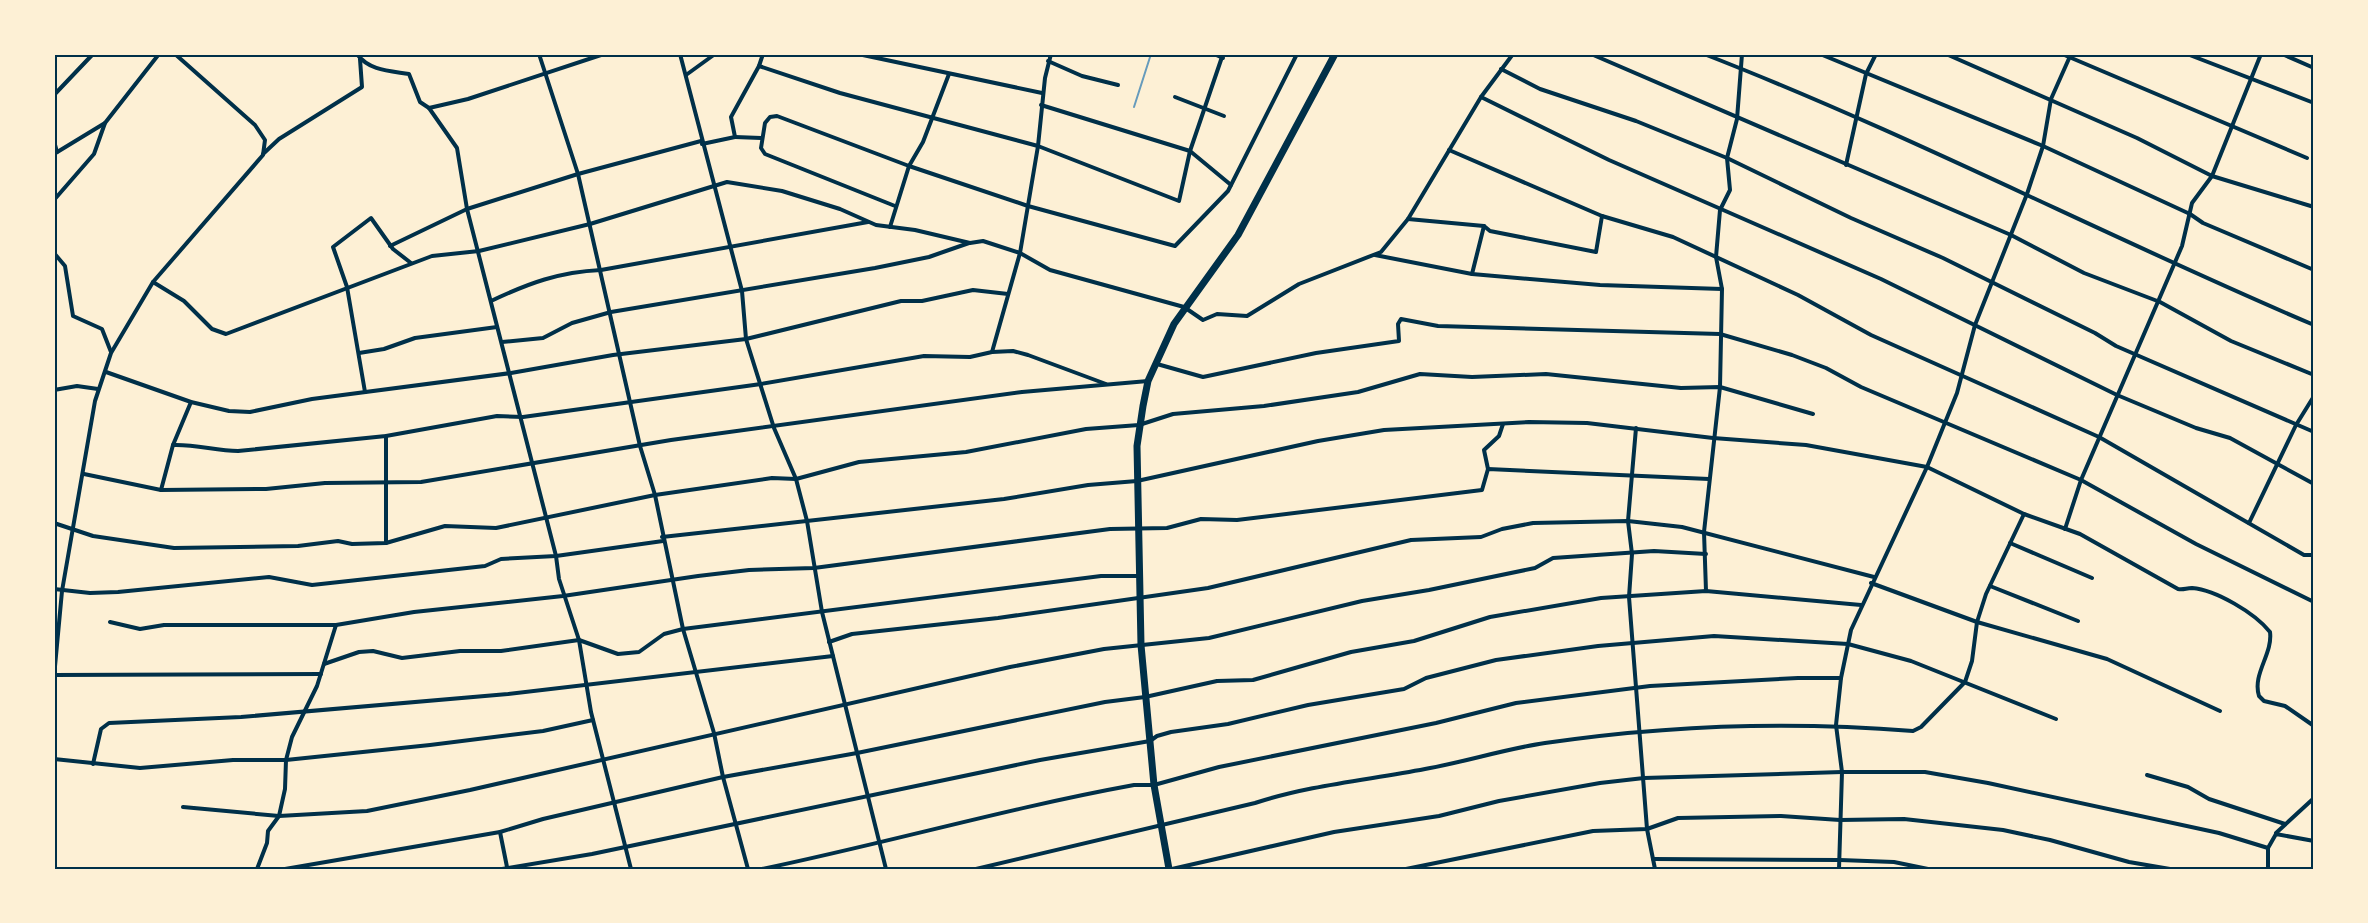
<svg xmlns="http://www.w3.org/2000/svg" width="2368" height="923" font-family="'PT Sans Narrow',sans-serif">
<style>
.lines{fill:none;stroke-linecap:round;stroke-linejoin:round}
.stream{stroke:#669bbc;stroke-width:2}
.minor{stroke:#003049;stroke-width:4}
.primary{stroke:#003049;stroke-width:7}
.neatline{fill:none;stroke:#003049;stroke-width:2}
</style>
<rect width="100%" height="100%" fill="#fdf0d5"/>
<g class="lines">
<!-- stream -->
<polyline class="stream" points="1134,107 1151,54"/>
<!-- minor -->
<g class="minor">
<path d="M357,54c12,17 34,17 52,20l11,28 9,6 28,40 10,61 89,347 3,23 20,61 12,72 40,157"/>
<polyline points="539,54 578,174 640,446 655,495 683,629 714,733 723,777 748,869"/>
<polyline points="680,54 742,291 746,339 774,428 796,479 807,521 822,612 886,869"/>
<polyline points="858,54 1042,93"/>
<polyline points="1214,54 1223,58"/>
<polyline points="1584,54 1591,54 2011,235 2084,273 2160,302 2231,341 2314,375"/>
<path d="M1704,54c208,81 405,184 610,271"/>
<polyline points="1820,54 2043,146 2190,214 2203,223 2314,270"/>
<polyline points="1946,54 2137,138 2212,176 2314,207"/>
<polyline points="2062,54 2307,158"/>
<polyline points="2187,54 2314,103"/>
<polyline points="2282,54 2314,68"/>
<polyline points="1048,61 1082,76 1118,85"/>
<polyline points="759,66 840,93 1038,146 1179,201 1190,151 1223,54"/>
<polyline points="1501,69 1540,89 1636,121 1727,158 1851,218 1943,258 2095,333 2116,346 2314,432"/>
<polyline points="686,75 715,54"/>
<polyline points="54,95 93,54"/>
<polyline points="1175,97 1224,116"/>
<polyline points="1481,97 1609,160 1881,279 2117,395 2196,428 2230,438 2314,484"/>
<polyline points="1041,105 1190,151 1231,185"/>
<polyline points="429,108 468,99 604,54"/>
<polyline points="735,137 761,138"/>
<polyline points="54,141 57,152"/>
<polyline points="702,144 735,137 731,117 759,66 763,54"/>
<polyline points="1449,150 1602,216 1673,237 1798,295 1871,335 2099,437 2304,555 2314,555"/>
<polyline points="54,154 105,123"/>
<polyline points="263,154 279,139 362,87 360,59"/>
<polyline points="1846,165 1866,74 1876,54"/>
<polyline points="54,200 94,154 105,123 159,54"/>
<polyline points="895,206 765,154 761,148 765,123 770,117 777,116 909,166 1028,206 1175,246 1228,191 1297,54"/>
<polyline points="1408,219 1484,226 1490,231 1596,252 1602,216"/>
<polyline points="890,227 909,166 923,142 949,74"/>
<polyline points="390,246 467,209 578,174 701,141"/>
<polyline points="54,253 65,266 73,316 102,329 111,352"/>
<polyline points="1375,255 1472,274 1600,285 1722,289"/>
<polyline points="1472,274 1484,226"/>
<polyline points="153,282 184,301 212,329 226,334 432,256 479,251 590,224 727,182 782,191 840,209 876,225 915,230 970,243 983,241 1020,253 1050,270 1184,307 1203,320 1217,314 1247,316 1299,284 1381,252 1408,219 1481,97 1513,54"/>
<path d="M491,301c38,-18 68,-29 110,-31l267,-48"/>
<polyline points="502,342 543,338 572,323 611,312 875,268 929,257 969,243"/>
<polyline points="992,352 1020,253 1038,146 1045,78 1051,54"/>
<polyline points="359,353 384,349 415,338 497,327"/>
<polyline points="1157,364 1203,377 1316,353 1399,341 1398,324 1401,319 1438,326 1720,334 1792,355 1826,368 1861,387 2081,480 2196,544 2314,602"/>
<polyline points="106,372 191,402 229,411 250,412 312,399 511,373 613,355 746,339 901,301 922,301 973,290 1008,294"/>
<polyline points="54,390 77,386 98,389"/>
<polyline points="365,392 347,287 333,247 371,218 393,249 411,263"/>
<polyline points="1636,428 1628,521 1632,554 1629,597 1647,829 1655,869"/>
<polyline points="386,436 386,543"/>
<path d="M173,445c23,-1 43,6 65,6l148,-15 111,-20 26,1 238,-33 163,-28 46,1 22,-5 21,-1 15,4 78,29"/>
<polyline points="1488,469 1484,450 1499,436 1503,424"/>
<polyline points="84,474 161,490 266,489 325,483 421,482 671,440 1022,392 1148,381"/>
<polyline points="161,490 173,445 191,402"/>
<polyline points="54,523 93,536 174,548 298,546 338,541 352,544 386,543 445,526 496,528 655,495 772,478 796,479 859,462 966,452 1086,429 1139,425 1173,414 1264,406 1358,392 1420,374 1472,377 1546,374 1681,388 1720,387 1813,414"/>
<polyline points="2249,523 2296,425 2314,396"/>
<polyline points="2065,529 2081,480 2182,246 2192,203 2212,176 2261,54"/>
<path d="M662,537l342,-38 84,-14 49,-4 181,-40 66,-11 145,-8 58,1 126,15 93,7 121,22 97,47 56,20 98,55c6,1 8,-1 14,-1 24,2 63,25 78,44 3,22 -18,42 -11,64l5,5 21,5 29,20"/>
<polyline points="2010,543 2092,578"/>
<polyline points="1871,583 1977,622 2107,659 2220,711"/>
<polyline points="1990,586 2078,621"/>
<polyline points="54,589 90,593 118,592 269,577 312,585 485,566 501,559 556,556 663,541"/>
<polyline points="1706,591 1704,532 1720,387 1722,289 1716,257 1720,210 1730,190 1727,158 1737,119 1742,54"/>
<polyline points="110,622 140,629 164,625 336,625 414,612 563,596 698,576 749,570 814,568 1110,529 1167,528 1201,519 1237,520 1482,490 1488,469 1709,479"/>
<polyline points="829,642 852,634 998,618 1208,588 1411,540 1481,537 1502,529 1533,523 1628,521 1682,527 1874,577"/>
<polyline points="324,664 359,652 373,651 402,658 460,651 501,651 579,640 618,654 639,652 664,634 683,629 1101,576 1139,576"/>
<polyline points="54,675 321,674"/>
<polyline points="54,677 62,591 95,401 111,353 153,282 263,155 265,140 255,125 175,54"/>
<polyline points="54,759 140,768 233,760 286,760 430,745 543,731 593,720"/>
<polyline points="93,764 101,729 109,723 241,717 508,694 833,656"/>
<polyline points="2147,775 2188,787 2209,799 2285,824"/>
<polyline points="183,807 279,816 367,811 470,790 1010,667 1104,649 1209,638 1362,601 1429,590 1535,568 1553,558 1654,551 1706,554"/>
<polyline points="500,832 507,867"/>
<polyline points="2276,833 2314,798"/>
<polyline points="1653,859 1840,860 1894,862 1928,869"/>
<polyline points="257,869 267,843 268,831 279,816 285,789 286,760 292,737 317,686 336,625"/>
<polyline points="285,869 500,832 543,819 723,777 857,753 1105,702 1145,697 1217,681 1253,680 1351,652 1414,641 1490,617 1601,598 1706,591 1861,605"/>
<polyline points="502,869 592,854 1040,760 1150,741 1157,736 1171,732 1228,724 1308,705 1404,689 1426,678 1496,660 1598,646 1714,636 1848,644 1911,661 2056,719"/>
<path d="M762,869c125,-26 246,-61 372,-84h20l65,-18 217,-44 80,-20 134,-17 148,-8h43"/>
<path d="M976,869l279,-66c55,-18 113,-23 170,-34 40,-7 80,-20 120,-26 122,-18 245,-22 368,-12l8,-4 44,-45 7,-21 5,-39 9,-28 38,-80"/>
<polyline points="1172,869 1334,832 1439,816 1499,801 1600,783 1644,778 1842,772 1925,772 1988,783 2219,833 2268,848"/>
<polyline points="1406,869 1593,831 1647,829 1678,818 1781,816 1840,820 1904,819 2003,830 2050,840 2129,862 2170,869"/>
<polyline points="1839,869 1842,772 1836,725 1841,678 1851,630 1927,467 1957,393 1975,325 2027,194 2043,146 2051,99 2071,54"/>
<polyline points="2268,869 2268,848 2276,834 2314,841"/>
</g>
<!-- primary -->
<polyline class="primary" points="1169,869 1154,785 1141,645 1137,446 1143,406 1148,381 1174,324 1238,235 1335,54"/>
</g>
<!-- border -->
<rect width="2368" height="923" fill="none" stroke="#fdf0d5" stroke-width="111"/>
<rect x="56" y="56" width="2256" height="812" class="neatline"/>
</svg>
